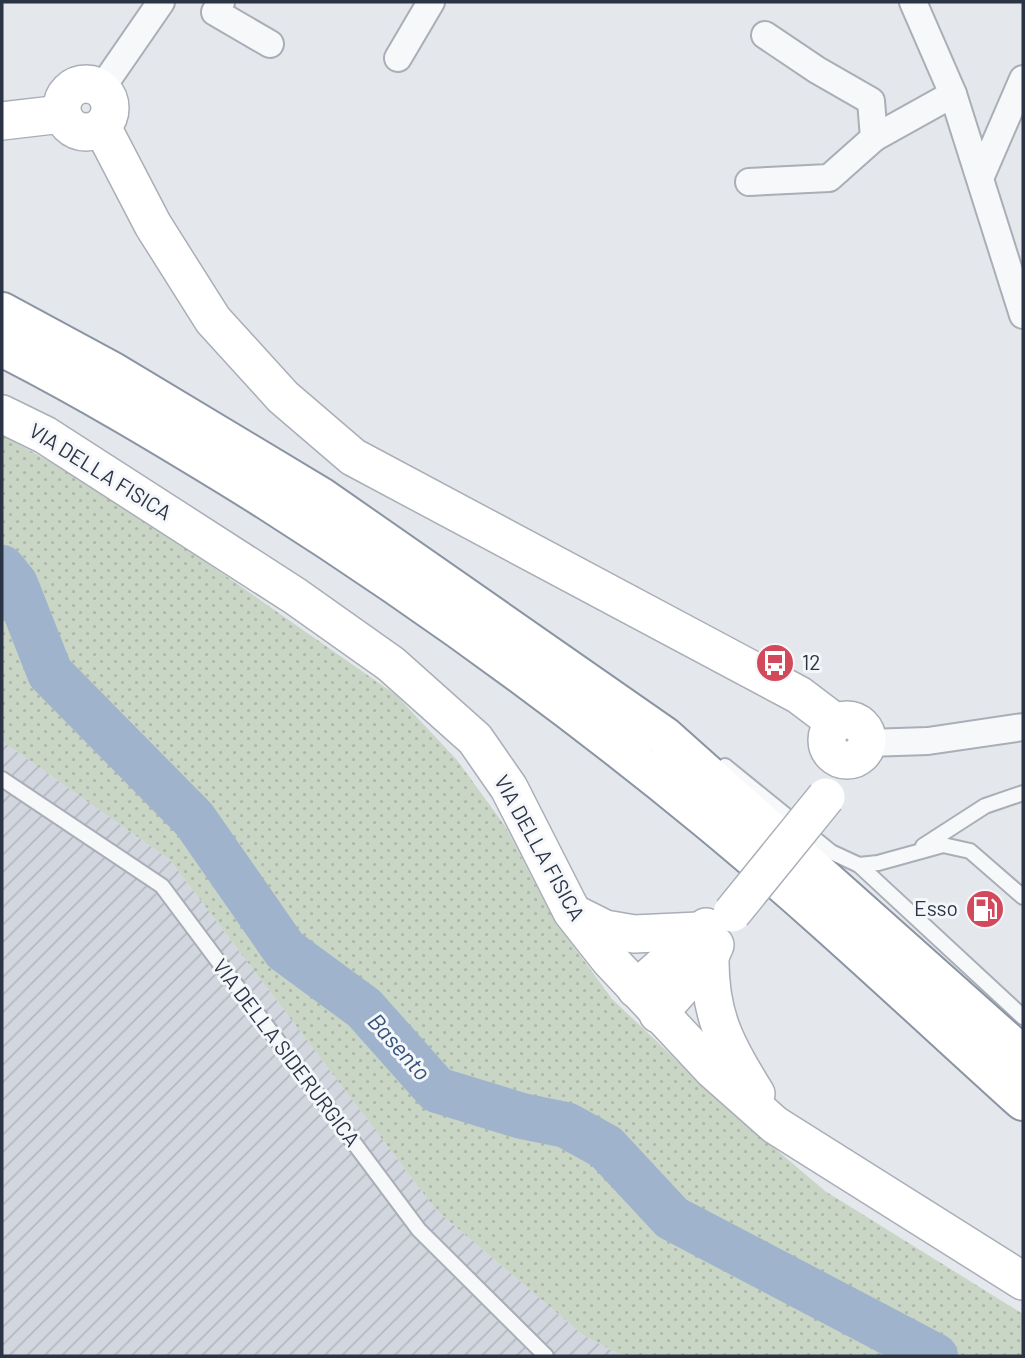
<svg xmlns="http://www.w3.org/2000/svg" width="1025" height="1358" font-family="Barlow,sans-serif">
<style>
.industrial{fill:url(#industrial-furrows)}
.grass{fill:url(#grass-dots)}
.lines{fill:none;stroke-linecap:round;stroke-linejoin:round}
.river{stroke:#9fb4cc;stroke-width:46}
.lane-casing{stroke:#a9aeb7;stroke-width:18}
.street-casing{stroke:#a9aeb7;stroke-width:30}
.secondary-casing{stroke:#a9aeb7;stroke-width:40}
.highway-casing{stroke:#8b94a3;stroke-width:42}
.lane{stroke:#f7f8fa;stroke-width:14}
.street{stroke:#f7f8fa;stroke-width:26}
.secondary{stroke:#fff;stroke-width:37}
.highway{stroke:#fff;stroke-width:38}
.secondary-bridge-casing{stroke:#a9aeb7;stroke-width:40;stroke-linecap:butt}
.secondary-bridge{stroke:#fff;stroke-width:37}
.labels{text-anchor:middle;stroke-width:6;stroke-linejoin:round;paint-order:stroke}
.street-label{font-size:21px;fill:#2b3445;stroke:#f4f6f9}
.poi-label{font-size:21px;fill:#2b3445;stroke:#f4f6f9;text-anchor:start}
.water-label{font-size:23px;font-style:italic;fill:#34527a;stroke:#f4f6f9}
</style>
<defs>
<pattern id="industrial-furrows" width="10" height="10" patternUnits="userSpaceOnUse" patternTransform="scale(1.75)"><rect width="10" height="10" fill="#d2d6de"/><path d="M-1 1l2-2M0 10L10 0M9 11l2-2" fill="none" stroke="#b4b8c0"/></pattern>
<pattern id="grass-dots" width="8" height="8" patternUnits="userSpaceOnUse" patternTransform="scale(1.75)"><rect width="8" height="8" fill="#c9d6c5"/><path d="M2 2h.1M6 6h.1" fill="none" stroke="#adb8ab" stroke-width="1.8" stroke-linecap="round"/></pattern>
</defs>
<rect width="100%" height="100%" fill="#e4e7ec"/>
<!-- industrial -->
<polygon class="industrial" points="2,741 170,860 436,1210 583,1335 623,1356 2,1356"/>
<!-- grass -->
<polygon class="grass" points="2,435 113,497 396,695 457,760 505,826 553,918 612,999 726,1107 825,1191 1023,1314 1023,1356 623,1356 583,1335 436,1210 170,860 2,741"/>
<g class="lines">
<!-- river -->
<polyline class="river" points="2,568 15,584 50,673 194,819 285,950 364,1008 437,1090 522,1116 566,1125 606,1147 672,1218 935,1356"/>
<defs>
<g id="lane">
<polyline points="725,766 831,852 859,865 878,863 943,845 970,851 1023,897"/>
<polyline points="2,779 162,886 419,1230 546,1356"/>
<polyline points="923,846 985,806 1023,793"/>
<polyline points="859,865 1023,1017"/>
</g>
<g id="street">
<polyline points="221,2 215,12 270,44"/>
<polyline points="913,2 953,94 1023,315"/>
<polyline points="765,35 817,70 871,101 874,138 953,94"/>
<polyline points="398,58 431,2"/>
<polyline points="101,89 161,2"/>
<polyline points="981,176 1023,79"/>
<polyline points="749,182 829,178 874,138"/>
<polyline points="867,743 928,741 1023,727"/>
</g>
<g id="secondary">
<circle cx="86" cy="108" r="24"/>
<polyline points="2,121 62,114"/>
<polyline points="102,127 153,225 213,320 283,397 353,457 799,695 836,723"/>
<polyline points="2,414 45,435 295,596 391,664 475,739 509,788 572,912 609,959 714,1071 775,1125 1023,1281"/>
<circle cx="847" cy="740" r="20"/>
<polyline points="575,914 605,929 634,934 699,931"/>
<path d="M710,956c-1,60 16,89 46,138"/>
<polyline points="636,989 706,927"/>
<polyline points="658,1014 710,956 715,945"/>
</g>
<g id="highway">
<polyline points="2,312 113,372 321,497 664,736 1023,1056"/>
<path d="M2,347c83,42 164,91 244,140 161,101 315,212 462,333 108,89 211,187 315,281"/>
</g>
</defs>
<!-- lane casing -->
<use href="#lane" class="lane-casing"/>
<!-- street casing -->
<use href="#street" class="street-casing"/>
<!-- secondary casing -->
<use href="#secondary" class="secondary-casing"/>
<!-- highway casing -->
<use href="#highway" class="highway-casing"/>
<!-- lane -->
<use href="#lane" class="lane"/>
<!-- street -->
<use href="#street" class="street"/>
<!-- secondary -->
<use href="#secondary" class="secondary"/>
<!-- highway -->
<use href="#highway" class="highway"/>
<defs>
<polyline id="secondary-bridge" points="732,913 826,797"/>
</defs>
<!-- secondary-bridge casing -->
<use href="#secondary-bridge" class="secondary-bridge-casing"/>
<!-- secondary-bridge -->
<use href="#secondary-bridge" class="secondary-bridge"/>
</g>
<!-- icons -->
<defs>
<symbol id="bus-disc" viewBox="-11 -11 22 22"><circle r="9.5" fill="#d1495b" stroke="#f4f6f9"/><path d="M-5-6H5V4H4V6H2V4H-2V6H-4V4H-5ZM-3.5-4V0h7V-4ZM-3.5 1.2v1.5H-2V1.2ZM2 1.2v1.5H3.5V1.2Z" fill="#fff"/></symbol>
<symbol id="fuel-disc" viewBox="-11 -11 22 22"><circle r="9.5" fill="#d1495b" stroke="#f4f6f9"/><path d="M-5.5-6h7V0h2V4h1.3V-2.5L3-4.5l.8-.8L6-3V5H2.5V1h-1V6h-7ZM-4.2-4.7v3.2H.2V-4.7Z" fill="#fff"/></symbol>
</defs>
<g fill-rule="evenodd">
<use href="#bus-disc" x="753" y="641" width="44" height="44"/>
<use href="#fuel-disc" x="963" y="887" width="44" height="44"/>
</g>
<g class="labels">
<!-- street labels -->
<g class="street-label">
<text transform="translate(100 472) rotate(32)" y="7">VIA DELLA FISICA</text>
<text transform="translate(539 848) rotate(61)" y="7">VIA DELLA FISICA</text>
<text transform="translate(286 1053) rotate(53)" y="7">VIA DELLA SIDERURGICA</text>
</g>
<!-- poi labels -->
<g class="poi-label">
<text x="802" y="670">12</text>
<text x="958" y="916" text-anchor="end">Esso</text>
</g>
<!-- water labels -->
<g class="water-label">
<text transform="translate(399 1047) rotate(48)" y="8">Basento</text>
</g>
</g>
<!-- border -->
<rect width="1025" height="1358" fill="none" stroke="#2b3445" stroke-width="7"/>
</svg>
